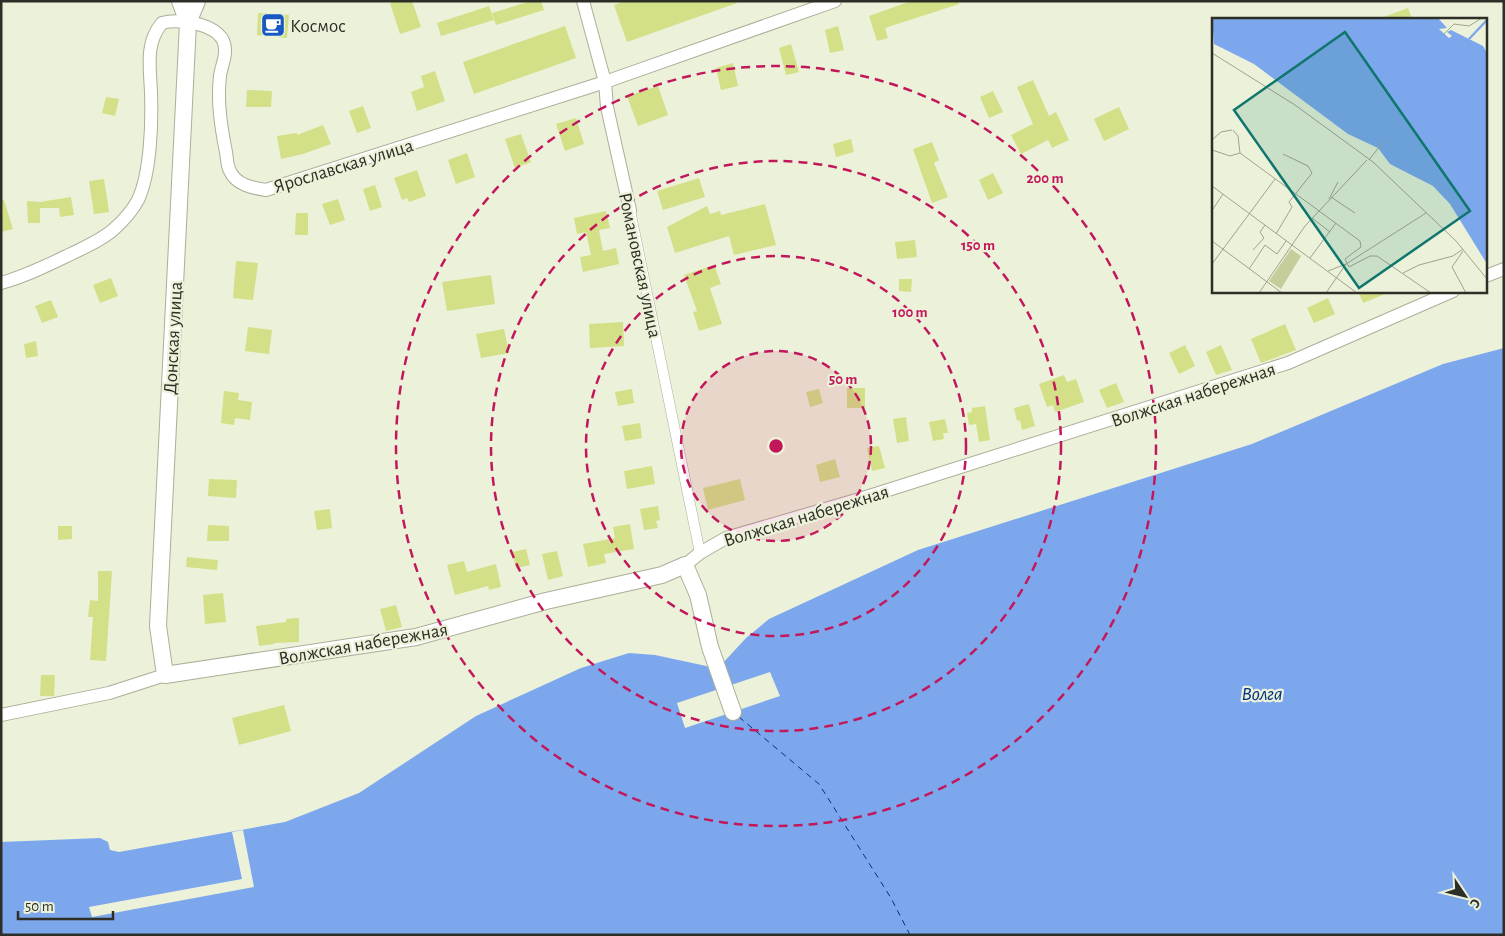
<svg xmlns="http://www.w3.org/2000/svg" width="1505" height="936" font-family="'Alegreya Sans',sans-serif">
<style>
.water{fill:#7da7ed}
.pier{fill:#ecf1d9}
.lines{fill:none;stroke-linecap:round;stroke-linejoin:round}
.ferry{stroke:#003181;stroke-width:1;stroke-dasharray:6 5;stroke-linecap:butt}
.building{fill:#d3e088}
.pedestrian-casing{stroke:#aaaf97;stroke-width:11}
.minor-casing{stroke:#aaaf97;stroke-width:14}
.tertiary-casing{stroke:#aaaf97;stroke-width:18}
.pedestrian{stroke:#fff;stroke-width:10}
.minor{stroke:#fff;stroke-width:12}
.tertiary{stroke:#fff;stroke-width:16}
.ring{fill:none;stroke:#c2185b;stroke-width:2.5;stroke-dasharray:9 6}
.labels{text-anchor:middle;stroke-width:4.5;stroke-linejoin:round;paint-order:stroke}
.poi-label{font-size:19px;fill:#2d2f26;stroke:#ecf1d9;text-anchor:start}
.street-label{font-size:19px;fill:#2d2f26;stroke:#ecf1d9}
.water-label{font-size:20px;font-style:italic;fill:#003181;stroke:#ecf1d9}
.inset-river{fill:none;stroke:#7da7ed;stroke-width:2.5}
.inset-road{fill:none;stroke:#a0a391;stroke-width:1}
.view{fill:#0f766e;fill-opacity:0.15;stroke:#0f766e;stroke-width:2.5}
.inset-edge{fill:none;stroke:#2d2f26;stroke-width:2.5}
.centre{fill:#c2185b;stroke:#ecf1d9;stroke-width:2.5}
.ring-label{font-size:15px;text-anchor:middle;font-weight:bold;fill:#c2185b;stroke:#ecf1d9;stroke-width:4.5;stroke-linejoin:round;paint-order:stroke}
</style>
<rect width="100%" height="100%" fill="#ecf1d9"/>
<!-- water -->
<polygon class="water" points="1504,348 1504,935 1,935 1,842 100,838 108,842 110,850 119,852 285,822 359,793 476,716 581,668 629,653 655,655 711,667 722,664 746,638 769,619 918,550 1252,444 1443,364"/>
<!-- pier -->
<g class="pier">
<polygon points="770,672 780,696 685,728 677,703"/>
<polygon points="243,830 254,887 92,917 89,907 242,879 232,832"/>
</g>
<g class="lines">
<!-- ferry -->
<polyline class="ferry" points="739,717 819,784 891,898 910,935"/>
</g>
<!-- building -->
<g class="building">
<polygon points="396,1 412,1 421,27 400,34 390,3"/>
<polygon points="531,1 541,1 544,10 496,25 492,13"/>
<polygon points="625,1 736,1 737,3 627,42 614,5"/>
<polygon points="911,1 958,1 959,4 885,28 888,38 877,41 869,16"/>
<polygon points="489,6 494,20 441,36 437,23"/>
<polygon points="1408,8 1412,19 1381,19 1381,18"/>
<polygon points="258,13 289,15 287,38 257,35"/>
<polygon points="565,26 576,58 474,94 463,62"/>
<polygon points="838,26 844,50 830,53 825,30"/>
<polygon points="791,44 799,72 786,75 779,48"/>
<polygon points="733,63 738,86 721,90 716,68"/>
<polygon points="435,71 445,101 417,111 411,92 424,87 421,76"/>
<polygon points="1033,80 1049,116 1056,112 1069,140 1052,148 1048,140 1021,154 1011,135 1033,124 1017,87"/>
<polygon points="658,86 668,115 638,126 627,96"/>
<polygon points="247,90 272,91 271,107 246,107"/>
<polygon points="993,91 1003,112 989,118 980,97"/>
<polygon points="106,97 119,99 115,116 102,113"/>
<polygon points="363,106 371,128 357,133 349,111"/>
<polygon points="1119,107 1129,129 1104,141 1094,119"/>
<polygon points="576,118 584,144 565,151 556,124"/>
<polygon points="323,125 331,144 303,154 281,159 277,136 297,133 297,135"/>
<polygon points="521,134 531,162 515,168 505,139"/>
<polygon points="851,139 854,152 836,157 833,144"/>
<polygon points="932,142 939,160 934,163 948,197 932,203 913,149"/>
<polygon points="467,153 475,177 456,184 448,160"/>
<polygon points="417,170 426,196 409,202 407,198 402,200 394,178"/>
<polygon points="993,173 1003,193 988,200 979,180"/>
<polygon points="699,178 705,197 663,210 657,191"/>
<polygon points="104,179 109,212 94,214 89,181"/>
<polygon points="375,185 382,207 370,211 363,189"/>
<polygon points="71,197 74,215 60,217 59,208 40,208 40,223 28,223 27,201 40,202"/>
<polygon points="338,199 345,220 330,225 322,204"/>
<polygon points="1,200 4,200 13,229 1,232"/>
<polygon points="765,204 776,245 734,255 729,236 675,253 667,227 707,206 710,214 720,211 721,215"/>
<polygon points="606,211 610,228 599,230 603,251 616,248 619,264 583,272 580,257 591,255 586,232 577,234 574,218"/>
<polygon points="296,213 308,213 308,235 295,235"/>
<polygon points="915,240 917,257 897,259 895,242"/>
<polygon points="236,261 258,263 253,300 233,298"/>
<polygon points="714,265 721,284 710,288 722,324 699,331 693,312 697,311 684,275"/>
<polygon points="491,275 495,304 447,311 442,282"/>
<polygon points="111,278 118,296 100,303 93,285"/>
<polygon points="899,279 912,279 911,292 899,291"/>
<polygon points="1358,291 1390,291 1390,292 1363,303"/>
<polygon points="1328,298 1335,314 1314,323 1307,308"/>
<polygon points="51,300 58,317 42,323 35,306"/>
<polygon points="623,322 624,346 590,348 589,324"/>
<polygon points="1285,324 1296,350 1261,363 1251,339"/>
<polygon points="248,327 272,330 269,354 245,351"/>
<polygon points="504,329 509,353 481,358 476,334"/>
<polygon points="36,341 38,356 26,358 24,344"/>
<polygon points="1185,345 1195,366 1179,374 1169,353"/>
<polygon points="1221,345 1232,370 1216,375 1206,352"/>
<polygon points="1064,375 1067,382 1076,379 1084,402 1055,412 1053,405 1047,407 1039,384"/>
<polygon points="1116,383 1124,402 1107,408 1099,390"/>
<rect x="847" y="388" width="18" height="20"/>
<polygon points="632,389 634,403 618,406 615,392"/>
<polygon points="819,389 823,403 810,407 806,392"/>
<polygon points="224,391 239,393 238,400 252,402 250,420 235,418 234,425 221,423"/>
<polygon points="1029,404 1035,426 1022,430 1020,420 1017,421 1014,408"/>
<polygon points="985,406 990,440 979,442 976,424 969,425 967,413 972,412 972,408"/>
<polygon points="906,417 909,441 897,443 893,419"/>
<polygon points="945,419 948,433 943,433 944,439 933,441 929,422"/>
<polygon points="640,423 642,438 625,441 622,426"/>
<polygon points="879,446 885,468 872,471 867,448"/>
<polygon points="835,459 840,477 820,482 816,465"/>
<polygon points="652,466 655,484 627,489 624,471"/>
<polygon points="209,479 237,480 236,498 208,496"/>
<polygon points="740,479 745,500 708,510 703,488"/>
<polygon points="658,506 660,520 656,521 658,528 644,530 640,509"/>
<polygon points="330,509 332,528 317,530 314,511"/>
<polygon points="630,524 634,549 604,554 606,563 588,567 583,544 615,538 613,527"/>
<polygon points="208,525 229,526 229,541 207,541"/>
<polygon points="58,526 72,526 72,539 58,540"/>
<polygon points="526,549 530,565 516,568 512,552"/>
<polygon points="557,551 563,576 548,580 542,554"/>
<polygon points="187,557 218,560 217,570 186,567"/>
<polygon points="464,561 467,572 496,564 501,587 489,590 488,586 455,595 447,565"/>
<polygon points="98,571 112,571 106,661 90,660 93,617 88,617 90,600 98,601"/>
<polygon points="223,593 226,622 205,624 203,595"/>
<polygon points="396,605 402,627 386,631 380,609"/>
<polygon points="299,618 299,642 274,643 274,644 259,646 256,626 286,622 286,619"/>
<polygon points="41,675 55,675 54,696 40,696"/>
<polygon points="284,705 291,731 239,745 232,718"/>
</g>
<g class="lines">
<defs>
<polyline id="pedestrian" points="630,210 700,553"/>
<g id="minor">
<polyline points="583,1 605,82 607,107 630,210"/>
<polyline points="1486,276 1504,269"/>
<path d="M1,283c25,-7 47,-18 70,-29 14,-7 31,-14 43,-25 9,-8 18,-18 24,-29 13,-28 14,-78 13,-108 -1,-25 -6,-49 11,-69 18,-5 63,1 63,26 1,9 -4,18 -5,27 -3,26 1,51 6,76 1,6 1,14 4,19 6,14 23,17 36,19l339,-108 230,-81"/>
<polyline points="685,565 700,553 726,538 863,498 1288,363 1453,291"/>
<polyline points="1,715 109,693 165,675"/>
</g>
<g id="tertiary">
<polyline points="180,1 188,23 158,626 165,675 416,637 546,601 662,575 685,565 698,595 710,647 733,712"/>
<polyline points="188,23 197,1"/>
</g>
</defs>
<!-- pedestrian casing -->
<use href="#pedestrian" class="pedestrian-casing"/>
<!-- minor casing -->
<use href="#minor" class="minor-casing"/>
<!-- tertiary casing -->
<use href="#tertiary" class="tertiary-casing"/>
<!-- pedestrian -->
<use href="#pedestrian" class="pedestrian"/>
<!-- minor -->
<use href="#minor" class="minor"/>
<!-- tertiary -->
<use href="#tertiary" class="tertiary"/>
</g>
<!-- distance rings -->
<circle cx="776" cy="446" r="95" fill="#c2185b" fill-opacity=".12"/>
<g class="ring">
<circle cx="776" cy="446" r="95"/>
<circle cx="776" cy="446" r="190"/>
<circle cx="776" cy="446" r="285"/>
<circle cx="776" cy="446" r="380"/>
</g>
<!-- icons -->
<defs>
<symbol id="cafe-square" viewBox="-11 -11 22 22"><rect x="-9" y="-9" width="18" height="18" rx="4" fill="#1758c3" stroke="#ecf1d9"/><path d="M-5.5-4.5H6V0H3Q3 3.5 0 3.5H-2.5Q-5.5 3.5-5.5 0ZM3-3.2v2h1.7v-2ZM-6 4.5H4V6H-6Z" fill="#fff"/></symbol>
</defs>
<g fill-rule="evenodd">
<use href="#cafe-square" x="259" y="11" width="28" height="28"/>
</g>
<g class="labels">
<!-- poi labels -->
<g class="poi-label">
<text x="290" y="32">Космос</text>
</g>
<!-- street labels -->
<g class="street-label">
<text transform="translate(343 165) rotate(-17)" y="7">Ярославская улица</text>
<text transform="translate(641 265) rotate(78)" y="7">Романовская улица</text>
<text transform="translate(172 338) rotate(-87)" y="7">Донская улица</text>
<text transform="translate(1193 394) rotate(-18)" y="7">Волжская набережная</text>
<text transform="translate(806 515) rotate(-17)" y="7">Волжская набережная</text>
<text transform="translate(363 643) rotate(-10)" y="7">Волжская набережная</text>
</g>
<!-- water labels -->
<g class="water-label">
<text x="1262" y="700">Волга</text>
</g>
</g>
<!-- overview -->
<g transform="translate(1212 18)">
<rect width="275" height="275" fill="#ecf1d9"/>
<path d="M79,231l10,7 -20,33 -12,-8z" fill="#c5ce9a"/>
<path d="M0,0h226l9,10 -8,1 10,9 3,-2 -5,-4 4,-2 32,16 4,7v211l-37,-60 -17,-18 -43,-22 -12,-16 -30,-14 -94,-70 -40,-20z" fill="#7da7ed"/>
<path class="inset-river" d="M257,21l18,-19M171,124l1,-16 17,-36 18,-21 19,-15 5,-6 1,-13"/>
<path class="inset-road" d="M232,16l10,-10 15,2 13,-8M0,35l83,52 78,57 83,79 31,38M21,112l5,6 2,17M0,122l9,-8 11,-2M0,132l18,6 10,-3 120,88 1,6 -16,12 4,8 21,-11h7l54,37M157,142l14,-18M0,168l145,107M119,179l24,16M117,181l9,-17M1,191l10,-15M100,200l18,14M64,216l16,-27 -3,-5 23,-29 -4,-7 -25,-12M0,223l70,52M41,232l11,-12 -4,-6 5,-7M251,233l-11,16 14,26M98,240l26,-35M0,246l63,-85M37,251l16,-24 12,9 9,-13M116,253l18,-7M191,255l16,-8 34,-9 10,-7M47,275l46,-67 62,-66M114,275l20,-29 80,-51"/>
<path class="view" d="M133,14l125,179 -111,77 -125,-178z"/>
<rect width="275" height="275" class="inset-edge"/>
</g>
<circle cx="776" cy="446" r="8" class="centre"/>
<g class="ring-label">
<text x="1045" y="183">200 m</text>
<text x="978" y="250">150 m</text>
<text x="910" y="317">100 m</text>
<text x="843" y="384">50 m</text>
</g>
<!-- border -->
<rect width="1505" height="936" fill="none" stroke="#2d2f26" stroke-width="5"/>
<!-- north arrow -->
<g transform="translate(1465 896) rotate(125)" stroke="#ecf1d9" stroke-width="4" paint-order="stroke">
<path d="M0-4L9 19L0 12L-9 19Z" fill="#2d2f26"/>
<text y="-8" font-size="14" font-weight="bold" text-anchor="middle" fill="#2d2f26">С</text>
</g>
<!-- scale -->
<path d="M18 911v8h95v-8" fill="none" stroke="#2d2f26" stroke-width="2.5"/>
<text x="25" y="911" font-size="15" fill="#2d2f26" stroke="#ecf1d9" stroke-width="4" paint-order="stroke">50 m</text>
</svg>
